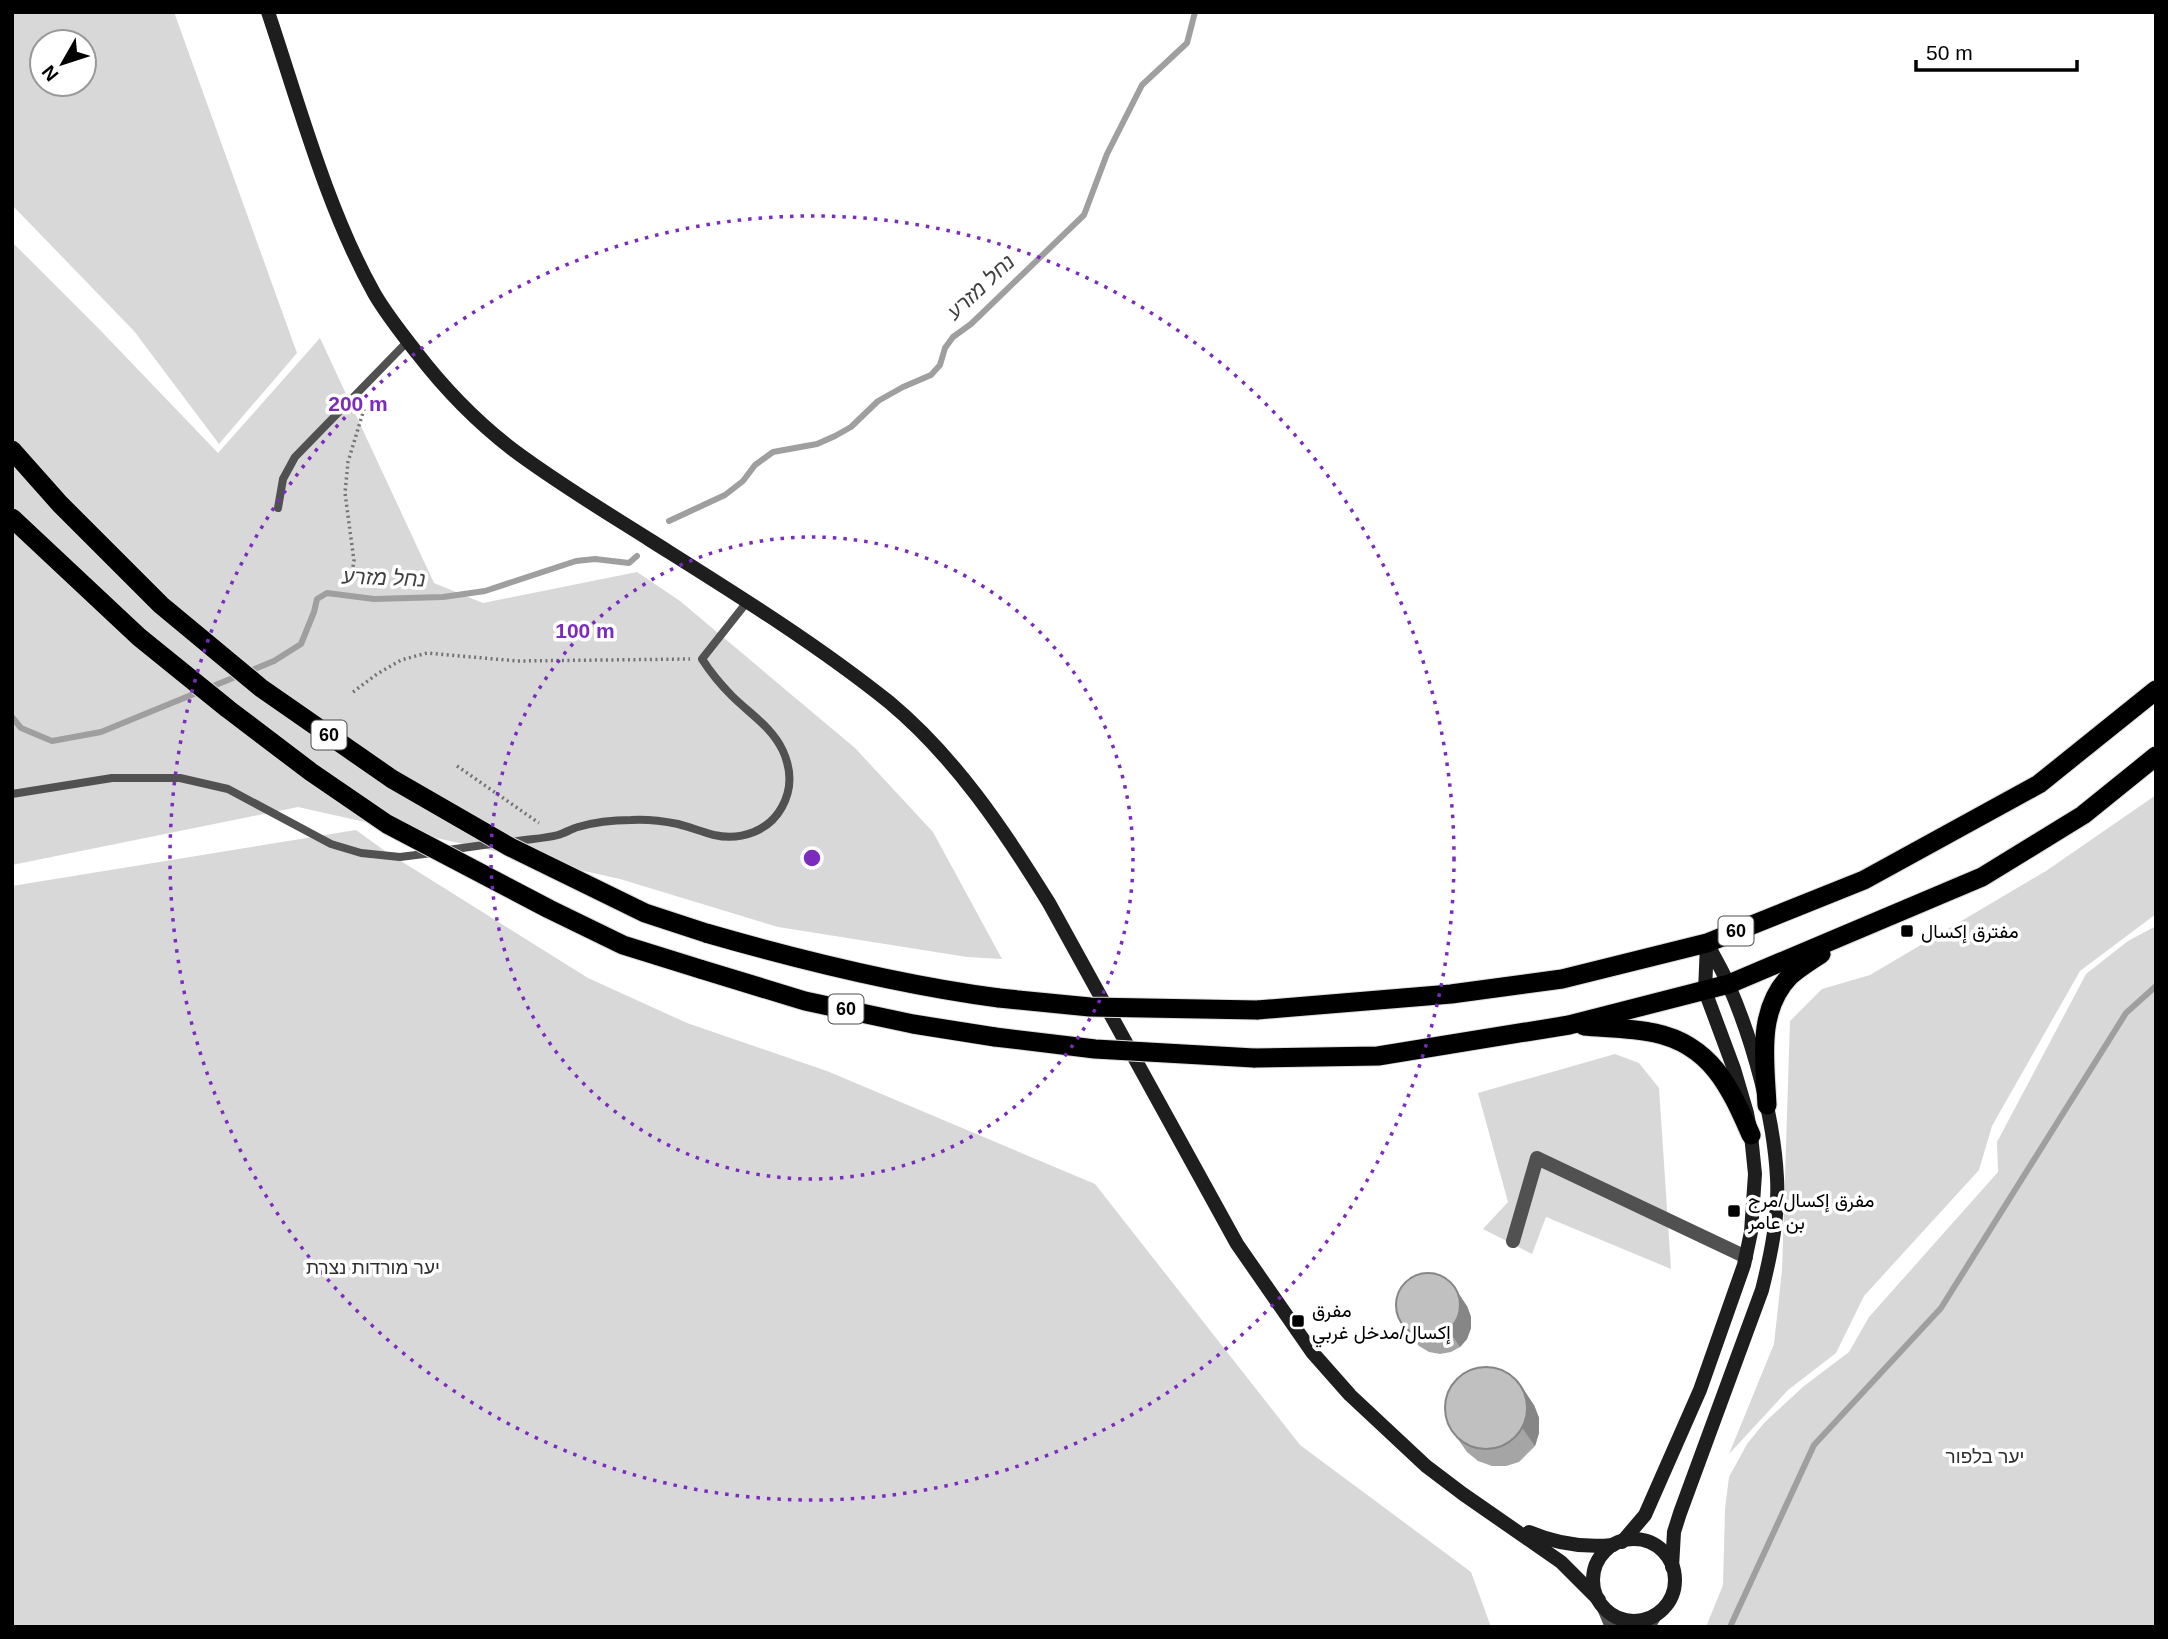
<svg xmlns="http://www.w3.org/2000/svg" width="2168" height="1639" font-family="Arial,Vazirmatn,'Noto Sans Hebrew',sans-serif">
<style>
.green{fill:#d8d8d8;fill-rule:evenodd}
.lines{fill:none;stroke-linecap:round;stroke-linejoin:round}
.stream{stroke:#9f9f9f;stroke-width:6}
.trunk-casing{stroke:#dbdbdb;stroke-width:21}
.path{stroke:#737373;stroke-width:3.5;stroke-dasharray:2 3.5;stroke-linecap:butt}
.service{stroke:#515151;stroke-width:8}
.minor{stroke:#515151;stroke-width:14}
.tertiary{stroke:#515151;stroke-width:14}
.secondary{stroke:#1e1e1e;stroke-width:14}
.trunk{stroke:#000;stroke-width:19}
.trunk-bridge-casing{stroke:#dbdbdb;stroke-width:21;stroke-linecap:butt}
.trunk-bridge{stroke:#000;stroke-width:19}
.wall{fill:#a5a5a5}
.shaded-wall{fill:#868686}
.building{fill:#c0c0c0;stroke:#868686;stroke-width:2}
.ring{fill:none;stroke:#7b2cbf;stroke-width:3.5;stroke-dasharray:3.5 7}
.poi-dot{fill:#000;stroke:#fff;stroke-width:2.5}
.labels{text-anchor:middle;stroke-width:7;stroke-linejoin:round;paint-order:stroke}
.shield{fill:#fff;stroke:#4c4c4c;stroke-width:2}
.shield-label{font-size:18px;font-weight:bold;fill:#000}
.poi-label{font-size:19px;fill:#000;stroke:#fff;text-anchor:start}
.park-label{font-size:19px;fill:#2f2f2f;stroke:#fff}
.water-label{font-size:21px;font-style:italic;fill:#404040;stroke:#fff}
.centre{fill:#7b2cbf;stroke:#fff;stroke-width:3.5}
.ring-label{font-size:21px;text-anchor:middle;font-weight:bold;fill:#7b2cbf;stroke:#fff;stroke-width:7;stroke-linejoin:round;paint-order:stroke}
</style>
<rect width="100%" height="100%" fill="#fff"/>
<!-- green -->
<g class="green">
<path d="M12,12h162l123,341 -78,91 -85,-113 -122,-126zM42,42h42v42h-42z"/>
<polygon points="12,242 101,331 218,453 320,338 434,583 483,603 637,572 680,601 855,748 933,832 1002,959 967,957 778,927 620,879 298,807 12,865"/>
<polygon points="2156,795 2156,914 2080,971 1992,1126 1979,1170 1864,1296 1836,1353 1788,1390 1729,1454 1774,1344 1782,1270 1790,1021 1822,989 1870,975 2046,871"/>
<polygon points="356,830 385,851 588,978 687,1023 827,1071 1095,1184 1300,1445 1471,1572 1491,1627 12,1627 12,886"/>
<polygon points="2156,926 2156,1627 1706,1627 1723,1585 1725,1509 1729,1477 1747,1444 1764,1423 1804,1386 1849,1352 1869,1317 1998,1172 1997,1142 2086,974 2128,941"/>
<polygon points="1615,1054 1639,1063 1659,1088 1671,1269 1546,1217 1532,1254 1483,1229 1508,1202 1478,1093"/>
</g>
<g class="lines">
<!-- stream -->
<g class="stream">
<polyline points="669,521 725,495 743,481 755,465 773,452 817,444 835,436 851,427 878,401 903,387 931,375 940,365 945,348 953,337 971,324 1084,215 1107,154 1142,85 1187,43 1195,12"/>
<polyline points="12,717 21,728 52,741 101,732 274,661 301,644 314,612 317,599 327,593 374,599 443,597 485,591 576,561 595,559 629,563 637,556"/>
<polyline points="1730,1627 1814,1445 1941,1308 2126,1013 2156,986"/>
</g>
<defs>
<g id="trunk">
<path d="M706,933c97,28 194,52 293,65"/>
<polyline points="700,969 805,1001 913,1024 995,1037"/>
<polyline points="1257,1010 1451,994 1562,979 1707,943 1864,880 2039,784 2156,690"/>
<path d="M1584,1026c23,2 49,2 71,7 56,12 75,54 96,102"/>
<polyline points="1254,1058 1378,1056 1569,1025 1729,984 1982,877 2083,815 2156,756"/>
<path d="M1767,1105c-2,-44 -11,-94 23,-129 9,-8 20,-15 31,-22"/>
</g>
</defs>
<!-- trunk casing -->
<use href="#trunk" class="trunk-casing"/>
<!-- path -->
<g class="path">
<polyline points="350,583 354,561 345,493 348,462 364,409"/>
<polyline points="353,692 377,674 401,660 427,653 517,661 690,659"/>
<polyline points="457,766 539,823"/>
</g>
<!-- service -->
<g class="service">
<polyline points="278,508 283,479 295,457 408,341"/>
<polyline points="12,794 112,778 180,778 228,789 331,844 361,853 400,857 432,853"/>
<path d="M511,842c15,-3 32,-3 47,-7 7,-2 13,-6 20,-8 17,-5 35,-7 53,-7 15,-1 32,1 47,4 12,3 24,8 36,11 27,6 55,-4 68,-28 10,-18 9,-38 1,-56 -11,-24 -33,-37 -51,-55 -11,-11 -21,-23 -30,-37l45,-57"/>
<polyline points="448,850 498,843"/>
</g>
<!-- minor -->
<polyline class="minor" points="1513,1241 1537,1158 1746,1257"/>
<!-- tertiary -->
<g class="tertiary">
<polyline points="1604,1608 1612,1627"/>
<polyline points="1648,1627 1655,1615"/>
</g>
<!-- secondary -->
<g class="secondary">
<path d="M268,12c31,92 59,197 106,281 12,21 28,41 43,60 27,35 60,69 95,96 44,33 92,62 138,91 81,51 164,102 239,162 66,55 115,128 160,201l188,341 75,108 38,43 76,71 37,28 98,68 38,38"/>
<path d="M1529,1532c28,12 54,16 84,13"/>
<circle cx="1634" cy="1580" r="41"/>
<polyline points="1622,1542 1645,1515 1700,1390 1744,1265 1751,1232 1755,1174 1751,1135 1747,1113 1734,1069 1705,991 1707,944"/>
<path d="M1672,1567l2,-35 6,-19 82,-223c9,-36 17,-74 15,-112 -3,-60 -24,-137 -48,-192 -6,-15 -15,-29 -22,-43"/>
</g>
<!-- trunk -->
<use href="#trunk" class="trunk"/>
<defs>
<g id="trunk-bridge">
<polyline points="12,450 60,504 161,605 261,688 392,779 510,847 645,913 706,933"/>
<polyline points="12,518 139,637 228,709 311,772 387,824 549,909 623,945 700,969"/>
<polyline points="999,998 1090,1007 1257,1010"/>
<polyline points="995,1037 1095,1049 1254,1058"/>
</g>
</defs>
<!-- trunk-bridge casing -->
<use href="#trunk-bridge" class="trunk-bridge-casing"/>
<!-- trunk-bridge -->
<use href="#trunk-bridge" class="trunk-bridge"/>
</g>
<!-- wall -->
<g class="wall">
<polygon points="1467,1306 1471,1317 1471,1328 1467,1339 1460,1347 1451,1352 1440,1354 1429,1352 1419,1346 1400,1320"/>
<polygon points="1534,1405 1539,1418 1539,1433 1535,1446 1519,1462 1506,1466 1492,1466 1478,1461 1467,1452 1455,1435"/>
</g>
<!-- shaded-wall -->
<g class="shaded-wall">
<polygon points="1455,1288 1467,1306 1471,1317 1471,1328 1467,1339 1460,1347 1448,1329"/>
<polygon points="1522,1387 1534,1405 1539,1418 1539,1433 1535,1446 1523,1429"/>
</g>
<!-- building -->
<g class="building">
<circle cx="1428" cy="1305" r="32"/>
<circle cx="1486" cy="1408" r="41"/>
</g>
<!-- distance rings -->
<g class="ring">
<circle cx="812" cy="858" r="321"/>
<circle cx="812" cy="858" r="642"/>
</g>
<!-- markers -->
<g class="poi-dot">
<rect x="1900" y="924" width="14" height="14" rx="3.5"/>
<rect x="1727" y="1204" width="14" height="14" rx="3.5"/>
<rect x="1291" y="1314" width="14" height="14" rx="3.5"/>
</g>
<g class="labels">
<!-- shield labels -->
<g class="shield">
<rect x="311.5" y="720.5" width="35" height="29" rx="5"/>
<rect x="1718.5" y="916.5" width="35" height="29" rx="5"/>
<rect x="828.5" y="994.5" width="35" height="29" rx="5"/>
</g>
<g class="shield-label">
<text x="329" y="741">60</text>
<text x="1736" y="937">60</text>
<text x="846" y="1015">60</text>
</g>
<!-- poi labels -->
<g class="poi-label">
<text x="1921" y="938">مفترق إكسال</text>
<text x="1748" y="1207">مفرق إكسال/مرج<tspan x="1748" dy="22">بن عامر</tspan></text>
<text x="1312" y="1317">مفرق<tspan x="1312" dy="22">إكسال/مدخل غربي</tspan></text>
</g>
<!-- park labels -->
<g class="park-label">
<text x="373" y="1274">יער מורדות נצרת</text>
<text x="1985" y="1463">יער בלפור</text>
</g>
<!-- water labels -->
<g class="water-label">
<text transform="translate(981 287) rotate(-43)" y="7">נחל מזרע</text>
<text transform="translate(384 578) rotate(2)" y="7">נחל מזרע</text>
</g>
</g>
<circle cx="812" cy="858" r="10" class="centre"/>
<g class="ring-label">
<text x="358" y="411">200 m</text>
<text x="585" y="638">100 m</text>
</g>
<!-- border -->
<rect width="2168" height="1639" fill="none" stroke="#000000" stroke-width="28"/>
<!-- north arrow -->
<g transform="translate(63 63) rotate(231)"><circle r="33" fill="#ffffff" stroke="#999999" stroke-width="2"/>
<path d="M0-5L12 26L0 18L-12 26Z" fill="#000000"/>
<text y="-10" font-size="19" font-weight="bold" text-anchor="middle" fill="#000000">N</text>
</g>
<!-- scale -->
<path d="M1916 60v10h161v-10" fill="none" stroke="#000000" stroke-width="3.5"/>
<text x="1926" y="60" font-size="21" fill="#000000" stroke="#ffffff" stroke-width="5" paint-order="stroke">50 m</text>
</svg>
